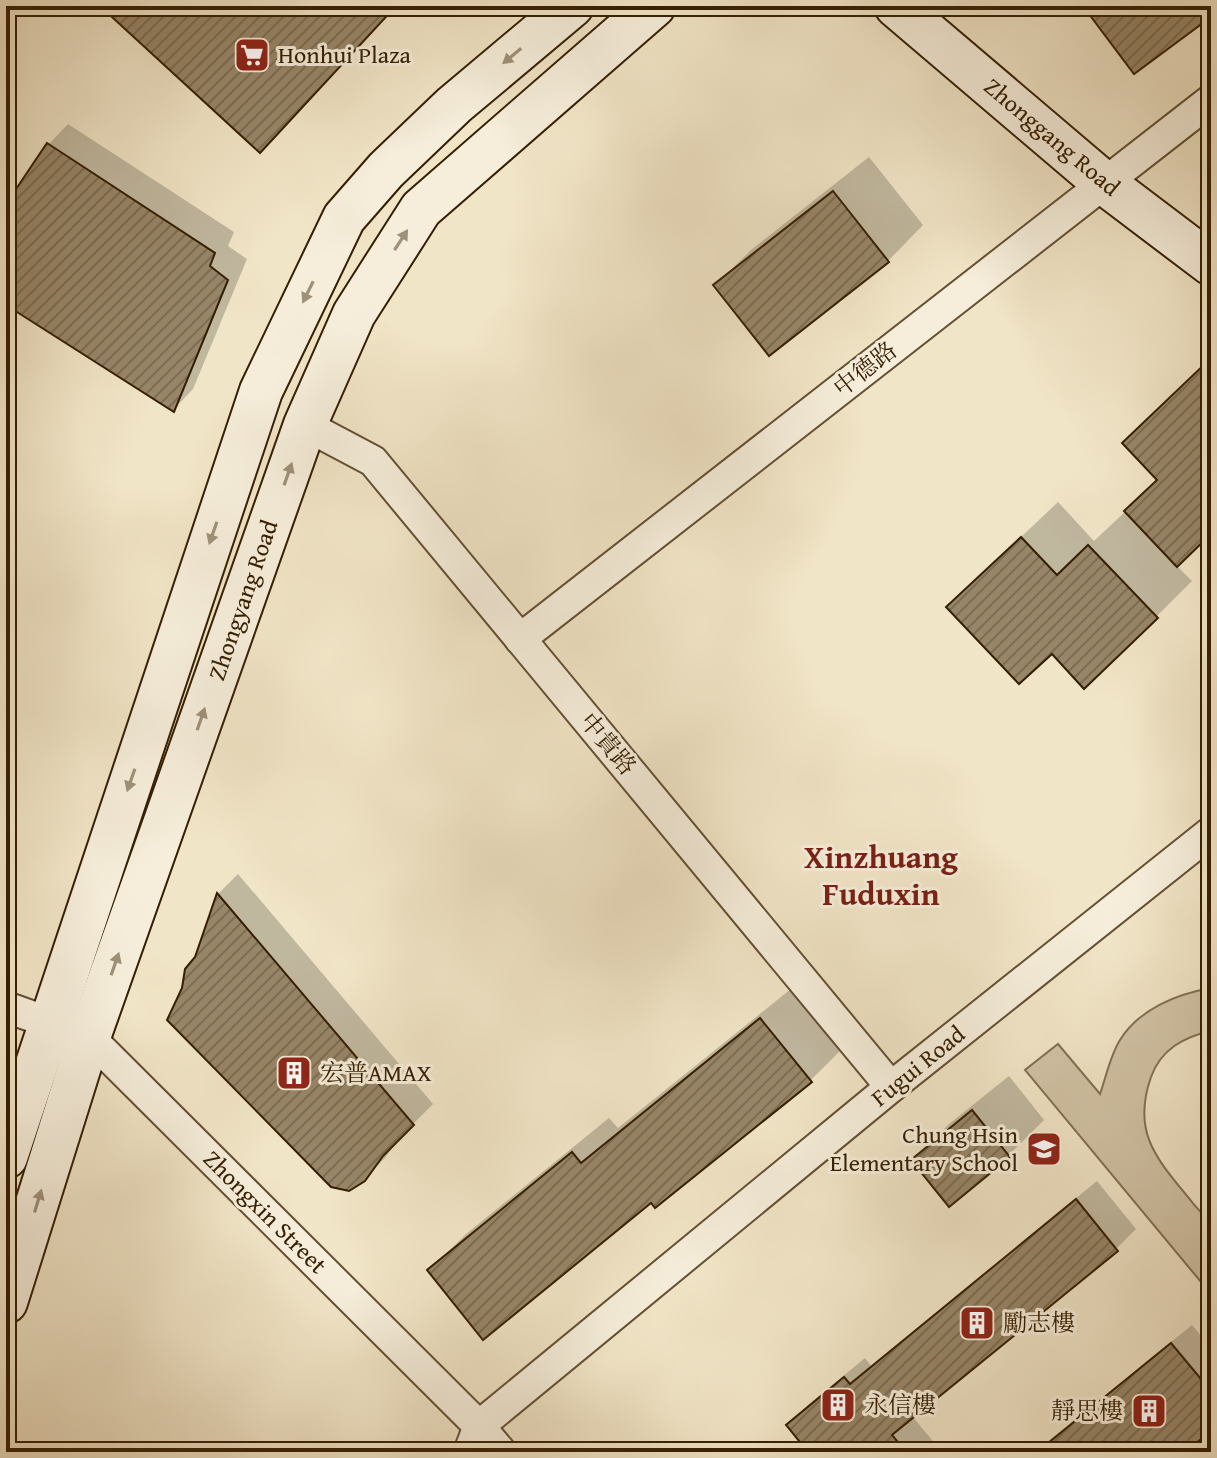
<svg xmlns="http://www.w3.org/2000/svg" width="1217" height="1458" font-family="'Gentium Book Plus','Noto Serif TC',serif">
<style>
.park{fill:#d1c3a6;stroke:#837154;stroke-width:2}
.shadow{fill:#0003}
.building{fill:url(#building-hatch);stroke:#351f02;stroke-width:2}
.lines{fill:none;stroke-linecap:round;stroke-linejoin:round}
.street-casing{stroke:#645033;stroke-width:34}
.secondary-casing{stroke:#351f02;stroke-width:46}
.street{stroke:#f6eedb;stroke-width:30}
.secondary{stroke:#f6eedb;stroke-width:42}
.oneway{fill:#9f9179}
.labels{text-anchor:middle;stroke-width:6;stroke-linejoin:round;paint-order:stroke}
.poi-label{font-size:24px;fill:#351f02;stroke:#f6eedb;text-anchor:start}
.street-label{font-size:24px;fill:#351f02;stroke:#f6eedb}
.district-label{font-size:32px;font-weight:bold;fill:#7a1f14;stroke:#f6eedb}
</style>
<defs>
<pattern id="building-hatch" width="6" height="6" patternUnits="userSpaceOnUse" patternTransform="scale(2)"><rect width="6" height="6" fill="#978668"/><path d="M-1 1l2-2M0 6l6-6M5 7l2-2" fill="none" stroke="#7c6d53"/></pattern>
</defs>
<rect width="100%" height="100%" fill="#f1e5c7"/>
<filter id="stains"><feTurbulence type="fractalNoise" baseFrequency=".0025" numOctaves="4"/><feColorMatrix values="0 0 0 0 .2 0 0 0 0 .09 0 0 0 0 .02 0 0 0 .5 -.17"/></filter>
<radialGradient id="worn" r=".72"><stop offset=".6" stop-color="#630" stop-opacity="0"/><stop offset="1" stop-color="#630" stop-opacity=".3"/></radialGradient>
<!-- park -->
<path class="park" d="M1211,988v43c-27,6 -50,18 -60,46 -20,57 7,83 41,125 5,7 16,16 19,24 4,12 0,53 0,68l-186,-224 33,-26 42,50c6,-17 10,-38 20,-54 19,-31 57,-46 91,-52z"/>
<!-- shadow -->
<g class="shadow">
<polygon points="117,6 397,6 259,151"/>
<polygon points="68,124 234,232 228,246 247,259 193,389 174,409 6,303 6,209 49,144"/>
<polygon points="869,157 923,225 888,261 715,286 751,250"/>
<polygon points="1211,359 1211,532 1176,565 1192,581 1156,617 984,572 1058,502 1094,541 1160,479"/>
<polygon points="238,874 433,1104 401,1136 385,1158 364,1179 196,958 218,894"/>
<polygon points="797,984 846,1045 810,1081 651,1200 430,1270 466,1234 609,1118 618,1128"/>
<polygon points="1009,1076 1044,1120 1008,1156 913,1160 949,1124"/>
<polygon points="1097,1181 1136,1229 1116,1249 912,1416 942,1452 810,1452 788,1425 808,1405 865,1358 871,1366"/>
<polygon points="1192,1325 1211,1348 1211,1428 1181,1452 1035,1452"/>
<polygon points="62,1447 77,1452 57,1452"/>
</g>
<!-- building -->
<g class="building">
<polygon points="100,6 396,6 260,153"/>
<polygon points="1083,6 1211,6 1211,17 1134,74"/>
<polygon points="47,143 215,253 210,266 228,280 174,412 6,305 6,204"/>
<polygon points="833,191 889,262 769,356 713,285"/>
<polygon points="1211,358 1211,534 1177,567 1124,511 1157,480 1122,443"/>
<polygon points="1021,537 1057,575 1088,545 1158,618 1084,689 1052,654 1019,684 946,607"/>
<polygon points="217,893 414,1125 383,1156 365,1181 349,1191 331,1187 167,1020 182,988 185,969 195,957"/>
<polygon points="760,1018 812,1082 655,1208 651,1203 483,1340 427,1270 572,1152 581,1163"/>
<polygon points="972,1110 1010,1157 949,1207 911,1160"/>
<polygon points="1076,1199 1118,1251 892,1435 906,1452 808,1452 786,1425 844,1377 850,1384"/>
<polygon points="1171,1343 1211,1391 1211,1431 1185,1452 1037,1452"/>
</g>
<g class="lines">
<defs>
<g id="street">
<polyline points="305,425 373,461 891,1087"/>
<polyline points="520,639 1211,100"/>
<polyline points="6,1007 89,1037 479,1426 501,1452"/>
<polyline points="469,1452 479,1426 891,1087 1211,832"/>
</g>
<g id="secondary">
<polyline points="896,6 1104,183 1211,264"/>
<polyline points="6,1157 261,391 344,218 386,170 454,105 572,6"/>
<polyline points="6,1302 89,1037 305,425 354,314 421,209 654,6"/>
</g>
</defs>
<!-- street casing -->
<use href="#street" class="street-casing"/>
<!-- secondary casing -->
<use href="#secondary" class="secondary-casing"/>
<!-- street -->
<use href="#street" class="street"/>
<!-- secondary -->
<use href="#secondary" class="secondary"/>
</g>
<!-- one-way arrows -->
<defs><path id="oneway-solid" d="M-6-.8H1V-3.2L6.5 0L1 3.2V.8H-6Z" transform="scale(2)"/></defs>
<g class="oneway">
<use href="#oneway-solid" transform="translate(512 56) rotate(140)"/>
<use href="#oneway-solid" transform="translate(401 240) rotate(-57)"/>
<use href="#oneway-solid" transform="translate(308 292) rotate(116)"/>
<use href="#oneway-solid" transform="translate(288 474) rotate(-71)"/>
<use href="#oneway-solid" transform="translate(213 533) rotate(109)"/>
<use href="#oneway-solid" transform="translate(201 719) rotate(-71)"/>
<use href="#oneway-solid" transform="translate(131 780) rotate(109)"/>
<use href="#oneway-solid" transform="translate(115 964) rotate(-71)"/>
<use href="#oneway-solid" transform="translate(38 1201) rotate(-73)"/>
</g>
<!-- icons -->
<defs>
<symbol id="supermarket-square" viewBox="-11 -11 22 22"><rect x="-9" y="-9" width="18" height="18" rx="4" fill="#8f2418" stroke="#f6eedb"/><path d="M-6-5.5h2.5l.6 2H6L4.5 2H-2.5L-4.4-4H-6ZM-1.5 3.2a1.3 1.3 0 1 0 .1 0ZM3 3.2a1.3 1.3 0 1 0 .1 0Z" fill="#fff"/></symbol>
<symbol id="building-square" viewBox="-11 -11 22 22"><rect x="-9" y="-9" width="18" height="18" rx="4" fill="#8f2418" stroke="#f6eedb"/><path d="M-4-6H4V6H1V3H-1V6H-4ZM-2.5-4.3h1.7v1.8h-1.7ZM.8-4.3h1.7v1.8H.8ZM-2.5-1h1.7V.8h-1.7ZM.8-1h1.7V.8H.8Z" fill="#fff"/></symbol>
<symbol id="school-square" viewBox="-11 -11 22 22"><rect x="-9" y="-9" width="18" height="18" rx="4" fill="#8f2418" stroke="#f6eedb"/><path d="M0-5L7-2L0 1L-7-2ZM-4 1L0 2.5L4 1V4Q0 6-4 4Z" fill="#fff"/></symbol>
</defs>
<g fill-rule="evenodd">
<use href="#supermarket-square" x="232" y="35" width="40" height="40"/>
<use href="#building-square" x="274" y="1053" width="40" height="40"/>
<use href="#school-square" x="1024" y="1129" width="40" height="40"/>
<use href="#building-square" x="957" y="1303" width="40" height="40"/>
<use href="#building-square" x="818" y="1385" width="40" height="40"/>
<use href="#building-square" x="1129" y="1391" width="40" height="40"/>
</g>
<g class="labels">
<!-- poi labels -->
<g class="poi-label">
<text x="278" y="63">Honhui Plaza</text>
<text x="320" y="1081">宏普AMAX</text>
<text x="1018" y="1143" text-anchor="end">Chung Hsin<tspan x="1018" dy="28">Elementary School</tspan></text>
<text x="1003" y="1331">勵志樓</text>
<text x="864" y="1413">永信樓</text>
<text x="1123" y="1419" text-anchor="end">靜思樓</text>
</g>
<!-- street labels -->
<g class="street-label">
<text transform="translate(1052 137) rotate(40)" y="8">Zhonggang Road</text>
<text transform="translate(865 369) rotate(-38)" y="8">中德路</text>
<text transform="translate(243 600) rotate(-71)" y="8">Zhongyang Road</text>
<text transform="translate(608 744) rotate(50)" y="8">中貴路</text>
<text transform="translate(918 1066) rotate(-39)" y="8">Fugui Road</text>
<text transform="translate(265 1212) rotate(45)" y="8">Zhongxin Street</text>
</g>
<!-- district labels -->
<g class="district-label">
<text x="881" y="868">Xinzhuang<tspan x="881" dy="37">Fuduxin</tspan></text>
</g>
</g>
<!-- margin -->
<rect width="1217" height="1458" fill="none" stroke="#f1e5c7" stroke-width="32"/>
<rect x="8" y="8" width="1201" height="1442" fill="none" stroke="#351f02" stroke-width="4"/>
<rect x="16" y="16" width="1185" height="1426" fill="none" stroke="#351f02" stroke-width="2"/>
<rect width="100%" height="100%" filter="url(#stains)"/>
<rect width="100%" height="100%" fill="url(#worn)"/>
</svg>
